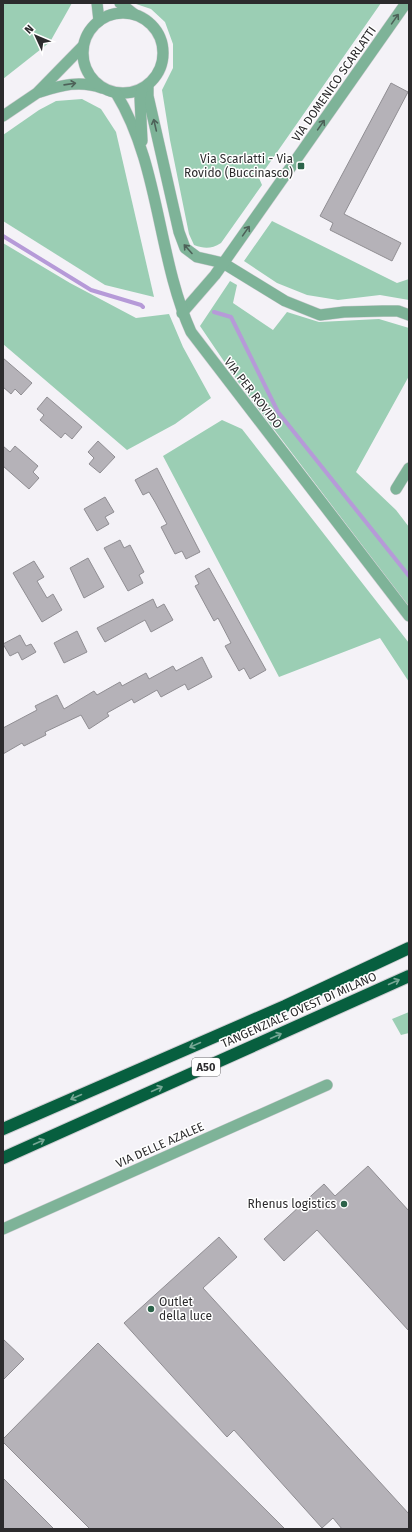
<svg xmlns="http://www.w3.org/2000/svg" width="412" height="1532" font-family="'Fira Sans',sans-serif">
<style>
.green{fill:#9bceb4}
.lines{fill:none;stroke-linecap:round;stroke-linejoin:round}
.stream{stroke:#b69ad8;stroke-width:4}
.building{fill:#b5b2b8;stroke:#908e93}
.minor-casing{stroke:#d0ced3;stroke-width:12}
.tertiary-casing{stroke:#d0ced3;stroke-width:12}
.motorway-casing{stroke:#d0ced3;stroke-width:14}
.minor{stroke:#7eb398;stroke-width:11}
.tertiary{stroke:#7eb398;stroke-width:11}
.motorway{stroke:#075f3f;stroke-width:12}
.oneway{stroke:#4d6158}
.oneway2{stroke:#77a795}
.poi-dot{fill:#2c634a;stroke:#fff;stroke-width:1.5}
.labels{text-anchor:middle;stroke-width:3;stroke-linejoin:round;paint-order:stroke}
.shield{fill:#fff;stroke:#6b6b6c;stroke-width:1}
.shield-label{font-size:11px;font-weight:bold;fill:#2c2b2d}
.street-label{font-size:12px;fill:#2c2b2d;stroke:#fff}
.poi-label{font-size:12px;fill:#2c2b2d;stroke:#fff;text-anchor:end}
</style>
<rect width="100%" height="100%" fill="#f4f2f7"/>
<!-- green -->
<g class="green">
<polygon points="3,3 72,3 50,42 3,79"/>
<path d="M133,3h248l-122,175 3,7 -41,58c-10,6 -16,6 -27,2l-5,-11 -19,-94 -8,-50 11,-22v-24l-8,-22 -14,-13z"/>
<polygon points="82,99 101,109 116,132 154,297 105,285 3,221 3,135 39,110 56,101"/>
<polygon points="272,221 397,283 409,279 409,300 380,295 338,300 307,295 277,283 244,261"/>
<polygon points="3,243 70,283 136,318 169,314 183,347 211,398 175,424 127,450 3,344"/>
<polygon points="230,281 237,285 233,303 273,330 287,312 319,322 379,319 409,328 409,376 356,472 396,510 409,527 409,607 238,382 200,326"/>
<polygon points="222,420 242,429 409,643 409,682 380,638 279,677 163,456"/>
<polygon points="409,1012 409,1033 401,1035 392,1019"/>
</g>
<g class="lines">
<!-- stream -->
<g class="stream">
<polyline points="3,236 91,290 141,305 143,307"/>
<polyline points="214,312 231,317 278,412 409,576"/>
</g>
</g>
<!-- building -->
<g class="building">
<polygon points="391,83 408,92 344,214 401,243 392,261 330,230 333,223 320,216"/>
<polygon points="3,358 32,383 21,395 15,389 11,394 3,387"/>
<polygon points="47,397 82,427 72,439 65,433 61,438 40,420 44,415 37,409"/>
<polygon points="98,441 115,457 100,473 89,464 94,458 88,452"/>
<polygon points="3,446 10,452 15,446 38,466 33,472 39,478 29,489 3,466"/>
<polygon points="157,468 200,552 186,559 182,551 175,554 161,527 167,524 155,502 149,492 143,495 135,480"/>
<polygon points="105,497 114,512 105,517 109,524 97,531 84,509"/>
<polygon points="120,540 124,548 130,545 144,572 139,575 143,583 128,591 104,548"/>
<polygon points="88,558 104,587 84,598 70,568"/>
<polygon points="34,561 44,577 37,581 47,598 53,594 62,610 42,622 13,573"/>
<polygon points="209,568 266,670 250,679 244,668 239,671 225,646 231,643 218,618 214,621 195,586 199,584 195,576"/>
<polygon points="153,599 157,608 164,604 173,620 151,632 145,620 105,642 97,628"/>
<polygon points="77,631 87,652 64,663 54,643"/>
<polygon points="20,635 26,646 31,644 36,652 22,660 18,652 10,656 3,644"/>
<polygon points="202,657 212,677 188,690 185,684 161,697 157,690 134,703 132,699 107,713 109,716 89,729 81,715 45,732 46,735 24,746 22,743 3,754 3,728 37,710 35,706 57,695 64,709 94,691 97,695 120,682 122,686 146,673 149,679 173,666 176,671"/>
<polygon points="368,1166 409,1211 409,1331 317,1230 284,1261 264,1239 324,1184 335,1196"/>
<polygon points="219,1237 237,1257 203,1288 409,1514 409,1529 342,1529 333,1518 322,1528 234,1430 227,1437 124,1323"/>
<polygon points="3,1339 24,1359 3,1380"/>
<polygon points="98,1343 285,1529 90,1529 3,1442 3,1439"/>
<polygon points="3,1478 54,1529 3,1529"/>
</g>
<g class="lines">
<defs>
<g id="minor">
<polyline points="148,85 148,96 179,232 185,248 197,257 223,263 285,301 320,315 344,312 383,311 398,311 409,315"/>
<path d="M40,92c22,-7 40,-12 62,-4"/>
<polyline points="3,116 37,93 83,46"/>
<polyline points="182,313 215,275 406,3"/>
<polyline points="396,489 409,468"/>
<polyline points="3,1229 327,1085"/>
</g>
<g id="tertiary">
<polyline points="97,3 99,21"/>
<polyline points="120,3 134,14"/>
<circle cx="123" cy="53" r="40"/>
<path d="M116,93c44,72 41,163 75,239l218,284"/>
<polyline points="142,141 140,98 142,89"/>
</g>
<g id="motorway">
<polyline points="3,1129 285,1006 409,948"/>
<polyline points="3,1158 409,976"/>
</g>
</defs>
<!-- minor casing -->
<use href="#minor" class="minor-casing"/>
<!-- tertiary casing -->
<use href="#tertiary" class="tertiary-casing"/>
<!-- motorway casing -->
<use href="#motorway" class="motorway-casing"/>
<!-- minor -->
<use href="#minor" class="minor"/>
<!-- tertiary -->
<use href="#tertiary" class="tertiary"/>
<!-- motorway -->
<use href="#motorway" class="motorway"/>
</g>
<!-- one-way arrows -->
<defs><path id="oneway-shaft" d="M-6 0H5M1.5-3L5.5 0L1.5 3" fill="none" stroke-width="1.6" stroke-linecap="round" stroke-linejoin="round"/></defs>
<g class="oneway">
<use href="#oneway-shaft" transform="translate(395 19) rotate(-55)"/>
<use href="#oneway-shaft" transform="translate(70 84) rotate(-8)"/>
<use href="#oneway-shaft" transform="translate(155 125) rotate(-103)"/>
<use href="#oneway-shaft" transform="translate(321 125) rotate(-55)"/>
<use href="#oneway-shaft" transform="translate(246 231) rotate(-55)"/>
<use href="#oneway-shaft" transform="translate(188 249) rotate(-132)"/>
</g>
<g class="oneway2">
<use href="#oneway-shaft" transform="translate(394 982) rotate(-24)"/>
<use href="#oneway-shaft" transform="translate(276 1036) rotate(-24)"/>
<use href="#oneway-shaft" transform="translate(195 1045) rotate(156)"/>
<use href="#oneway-shaft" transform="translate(157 1089) rotate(-24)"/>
<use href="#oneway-shaft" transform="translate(76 1097) rotate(156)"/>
<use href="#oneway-shaft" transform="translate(39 1142) rotate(-24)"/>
</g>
<!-- markers -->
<g class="poi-dot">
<rect x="297" y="162" width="8" height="8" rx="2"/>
<circle cx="344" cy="1204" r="4"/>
<circle cx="151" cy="1309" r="4"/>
</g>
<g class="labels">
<!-- shield labels -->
<rect class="shield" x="192" y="1058" width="28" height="18" rx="3"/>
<g class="shield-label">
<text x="206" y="1071">A50</text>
</g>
<!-- street labels -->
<g class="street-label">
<text transform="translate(334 84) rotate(-55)" y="4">VIA DOMENICO SCARLATTI</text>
<text transform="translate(253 393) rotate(52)" y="4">VIA PER ROVIDO</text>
<text transform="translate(299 1010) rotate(-24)" y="4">TANGENZIALE OVEST DI MILANO</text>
<text transform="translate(160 1145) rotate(-24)" y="4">VIA DELLE AZALEE</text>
</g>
<!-- poi labels -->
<g class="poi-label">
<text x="293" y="163">Via Scarlatti - Via<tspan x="293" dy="14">Rovido (Buccinasco)</tspan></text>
<text x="336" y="1208">Rhenus logistics</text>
<text x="159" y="1306" text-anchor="start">Outlet<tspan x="159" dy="14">della luce</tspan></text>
</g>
</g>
<!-- border -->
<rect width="412" height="1532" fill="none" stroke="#2c2b2d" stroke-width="8"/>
<!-- north arrow -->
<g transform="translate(36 36) rotate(314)" stroke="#ffffff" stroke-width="3" paint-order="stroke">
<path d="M0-3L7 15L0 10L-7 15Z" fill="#2c2b2d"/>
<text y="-6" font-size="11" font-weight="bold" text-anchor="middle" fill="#2c2b2d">N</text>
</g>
</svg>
